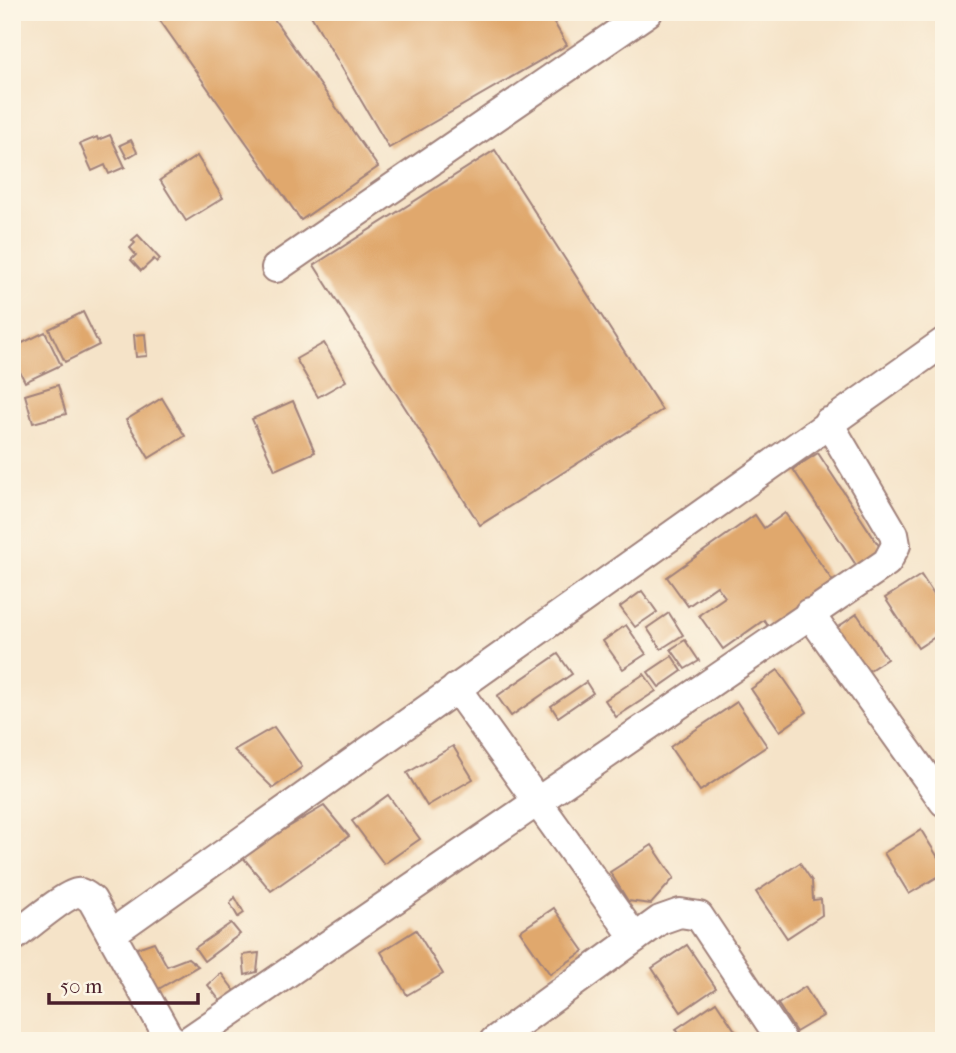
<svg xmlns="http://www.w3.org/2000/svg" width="956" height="1053" font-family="'IM FELL French Canon',serif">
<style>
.building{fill:#e0a86d}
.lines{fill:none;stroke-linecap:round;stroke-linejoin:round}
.minor-casing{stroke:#a0817a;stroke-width:32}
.minor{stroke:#fff;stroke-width:28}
</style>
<rect width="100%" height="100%" fill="#fcf5e5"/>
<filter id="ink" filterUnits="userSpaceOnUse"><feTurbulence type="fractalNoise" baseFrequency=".0143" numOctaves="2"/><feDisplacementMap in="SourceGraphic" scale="14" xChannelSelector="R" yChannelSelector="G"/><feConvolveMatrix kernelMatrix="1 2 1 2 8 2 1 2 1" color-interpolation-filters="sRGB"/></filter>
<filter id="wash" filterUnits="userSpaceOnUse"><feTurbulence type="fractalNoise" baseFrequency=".00686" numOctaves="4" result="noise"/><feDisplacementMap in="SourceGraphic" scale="28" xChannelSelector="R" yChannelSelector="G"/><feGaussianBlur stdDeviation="1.57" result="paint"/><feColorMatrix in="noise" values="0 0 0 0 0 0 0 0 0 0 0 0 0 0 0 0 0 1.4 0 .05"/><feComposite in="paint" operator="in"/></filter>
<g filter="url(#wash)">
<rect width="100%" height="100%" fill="#f5e3c8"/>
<g id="blocks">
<!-- building -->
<g class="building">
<polygon points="154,12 269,12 378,167 301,220"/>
<polygon points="309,12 548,12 567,45 389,148"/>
<polygon points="110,135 125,167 109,174 105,165 92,171 80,144 97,137 98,140"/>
<polygon points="131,140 137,152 127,158 120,145"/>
<polygon points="495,150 662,410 480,525 314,265"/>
<polygon points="197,156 223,198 186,221 160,180"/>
<polygon points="138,235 160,259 157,262 154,259 141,271 131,260 136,255 130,248 135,243 132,240"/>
<polygon points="83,312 99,345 65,362 49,329"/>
<polygon points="45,332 61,365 25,382 12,356 12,348"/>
<polygon points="145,334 147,356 136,357 134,335"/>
<polygon points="324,343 346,381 318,397 296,359"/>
<polygon points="58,385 66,414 33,423 25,395"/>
<polygon points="162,398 185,436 149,458 126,420"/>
<polygon points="293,401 315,452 275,470 252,419"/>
<polygon points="818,453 883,552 858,568 793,469"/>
<polygon points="785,513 834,583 769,628 764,620 723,649 699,615 725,597 717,586 688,606 667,577 755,515 764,528"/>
<polygon points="921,575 944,610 944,631 918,648 885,598"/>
<polygon points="642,591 657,612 635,627 620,607"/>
<polygon points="669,613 683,635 661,649 647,628"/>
<polygon points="857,614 887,659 859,677 829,633"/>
<polygon points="626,625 646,654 623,669 603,641"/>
<polygon points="685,640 699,661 685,669 671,649"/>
<polygon points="558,654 572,674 511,716 497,696"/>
<polygon points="672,656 682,671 659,687 648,672"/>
<polygon points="778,670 807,712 780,731 751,689"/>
<polygon points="644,674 656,691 616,717 605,700"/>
<polygon points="586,682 593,693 558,717 551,706"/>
<polygon points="737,702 767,746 700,791 670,747"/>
<polygon points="274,727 302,767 273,788 234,750"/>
<polygon points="453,746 473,779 427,806 407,773"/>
<polygon points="388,795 420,839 384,864 352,821"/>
<polygon points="324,806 349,836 271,891 241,855"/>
<polygon points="921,830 944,867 944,873 909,894 884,853"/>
<polygon points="652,845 674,878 651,904 628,901 610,872"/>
<polygon points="800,863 812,881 813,900 821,899 822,915 787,938 756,892"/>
<polygon points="235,897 244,913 238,917 230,903"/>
<polygon points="554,908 584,951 550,974 520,931"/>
<polygon points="231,923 240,934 204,961 195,948"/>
<polygon points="416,930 443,974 407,995 381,952"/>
<polygon points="154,942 167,966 188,958 198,966 155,991 145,979 137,948"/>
<polygon points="687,945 716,988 681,1012 652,968"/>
<polygon points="259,953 257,972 245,975 243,955"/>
<polygon points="221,973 237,994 221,1002 208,985"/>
<polygon points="805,987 823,1016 796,1032 778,1004"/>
<polygon points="716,1002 742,1041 684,1041 676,1029"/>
</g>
</g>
</g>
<g filter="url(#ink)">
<use href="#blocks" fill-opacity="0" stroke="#a0817a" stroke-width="2"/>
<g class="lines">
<defs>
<g id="minor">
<polyline points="276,268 648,12"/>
<polyline points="809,613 944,802"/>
<polyline points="456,688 635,938"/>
<polyline points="111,934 944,342"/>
<path d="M12,938c13,-9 52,-43 65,-45 6,-1 11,4 15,7l76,136 6,5"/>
<polyline points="188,1041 887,562 896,545 894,534 828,422"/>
<polyline points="494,1041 660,920 680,913 699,916 782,1041"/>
</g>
</defs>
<!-- minor casing -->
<use href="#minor" class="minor-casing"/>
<!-- minor -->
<use href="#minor" class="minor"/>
</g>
</g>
<!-- margin -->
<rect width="956" height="1053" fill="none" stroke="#fcf5e5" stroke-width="42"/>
<!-- scale -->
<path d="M49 993v10h149v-10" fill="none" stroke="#4a1f2b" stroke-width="3.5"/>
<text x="60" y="993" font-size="21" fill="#4a1f2b" stroke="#fcf5e5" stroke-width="5" paint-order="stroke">50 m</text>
</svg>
